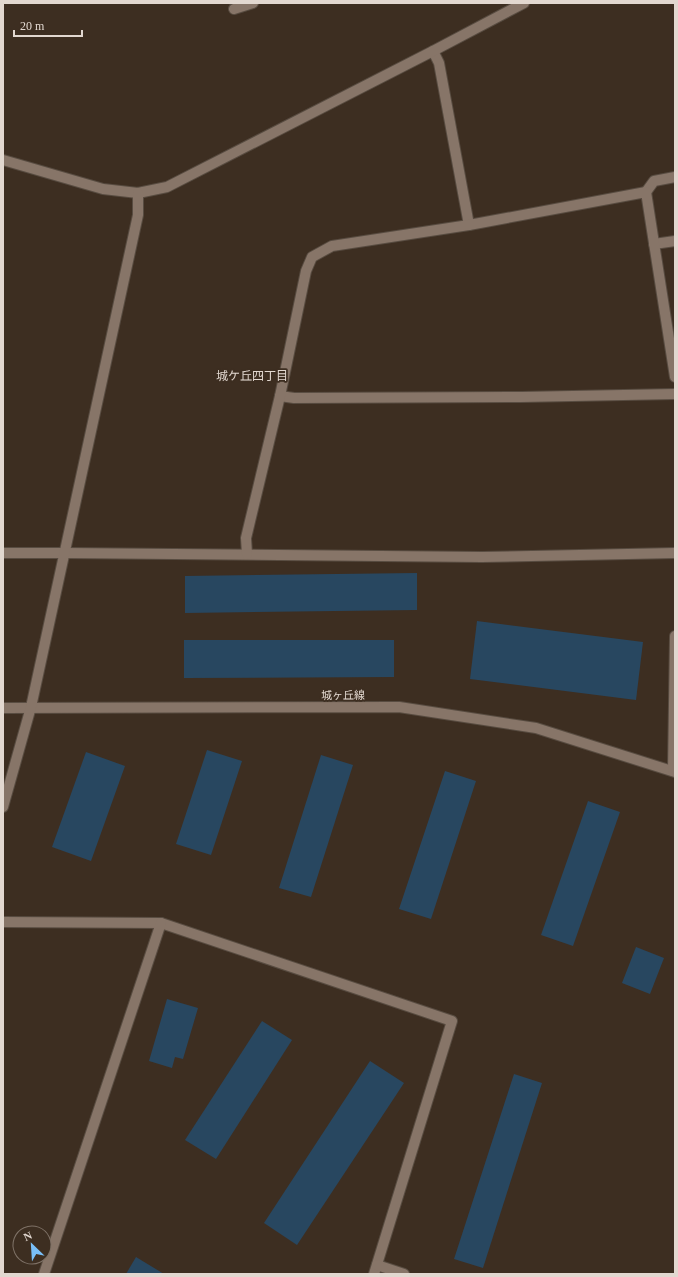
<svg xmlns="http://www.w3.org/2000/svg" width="678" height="1277" font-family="'Times New Roman','Noto Sans JP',serif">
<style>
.building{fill:#284760}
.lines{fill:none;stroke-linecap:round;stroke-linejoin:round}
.minor-casing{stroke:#584c41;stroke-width:12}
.minor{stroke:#877568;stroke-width:10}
.labels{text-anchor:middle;stroke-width:3.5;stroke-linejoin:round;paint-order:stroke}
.street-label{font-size:11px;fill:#e2d8d0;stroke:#3d2e21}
.neighbourhood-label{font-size:12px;fill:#e2d8d0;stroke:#3d2e21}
</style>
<rect width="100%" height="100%" fill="#3d2e21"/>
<!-- building -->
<g class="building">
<polygon points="417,573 417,610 185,613 185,576"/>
<polygon points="477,621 643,642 636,700 470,679"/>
<polygon points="184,640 394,640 394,677 184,678"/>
<polygon points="207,750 242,761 211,855 176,844"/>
<polygon points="86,752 125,766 91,861 52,847"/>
<polygon points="321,755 353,765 311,897 279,888"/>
<polygon points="445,771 476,781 431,919 399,909"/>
<polygon points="588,801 620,812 573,946 541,935"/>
<polygon points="636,947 664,958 650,994 622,983"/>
<polygon points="167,999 198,1008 183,1059 175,1057 172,1068 149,1061"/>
<polygon points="262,1021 292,1040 216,1159 185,1140"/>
<polygon points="370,1061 404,1083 297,1245 264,1223"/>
<polygon points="514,1074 542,1083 483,1268 454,1259"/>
<polygon points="136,1257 164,1274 126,1274"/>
</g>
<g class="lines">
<defs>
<g id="minor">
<polyline points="234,9 253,3"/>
<polyline points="433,51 439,63 469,225"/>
<polyline points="3,160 103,189 138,193 167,187 433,51 524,3"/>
<polyline points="646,192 654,181 675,177"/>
<polyline points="654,244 675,241"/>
<polyline points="280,396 294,398 521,397 675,394"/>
<polyline points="3,553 65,553 482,557 675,553"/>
<polyline points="247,554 246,538 280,396 306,271 312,257 332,246 469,225 646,192 675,377"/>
<polyline points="3,708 399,707 536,728 675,772"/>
<polyline points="673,771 675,636"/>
<polyline points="3,807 31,707 138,215 138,193"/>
<polyline points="3,922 161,923 452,1021 374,1274"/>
<polyline points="377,1265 404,1274"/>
<polyline points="44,1274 161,923"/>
</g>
</defs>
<!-- minor casing -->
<use href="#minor" class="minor-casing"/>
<!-- minor -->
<use href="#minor" class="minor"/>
</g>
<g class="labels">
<!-- street labels -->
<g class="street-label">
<text x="343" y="699">城ヶ丘線</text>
</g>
<!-- neighbourhood labels -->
<g class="neighbourhood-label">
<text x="252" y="380">城ケ丘四丁目</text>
</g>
</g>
<!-- border -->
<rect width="678" height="1277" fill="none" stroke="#e2d8d0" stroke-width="8"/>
<!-- north arrow -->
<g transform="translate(32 1245) rotate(335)"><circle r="19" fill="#3d2e21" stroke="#7f7267"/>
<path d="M0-3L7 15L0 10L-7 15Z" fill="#79bff8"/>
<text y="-6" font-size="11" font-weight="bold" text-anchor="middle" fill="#e2d8d0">N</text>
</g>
<!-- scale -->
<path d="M14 30v6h68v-6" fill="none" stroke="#e2d8d0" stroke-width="2"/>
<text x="20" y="30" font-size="12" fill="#e2d8d0" stroke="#3d2e21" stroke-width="3" paint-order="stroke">20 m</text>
</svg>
